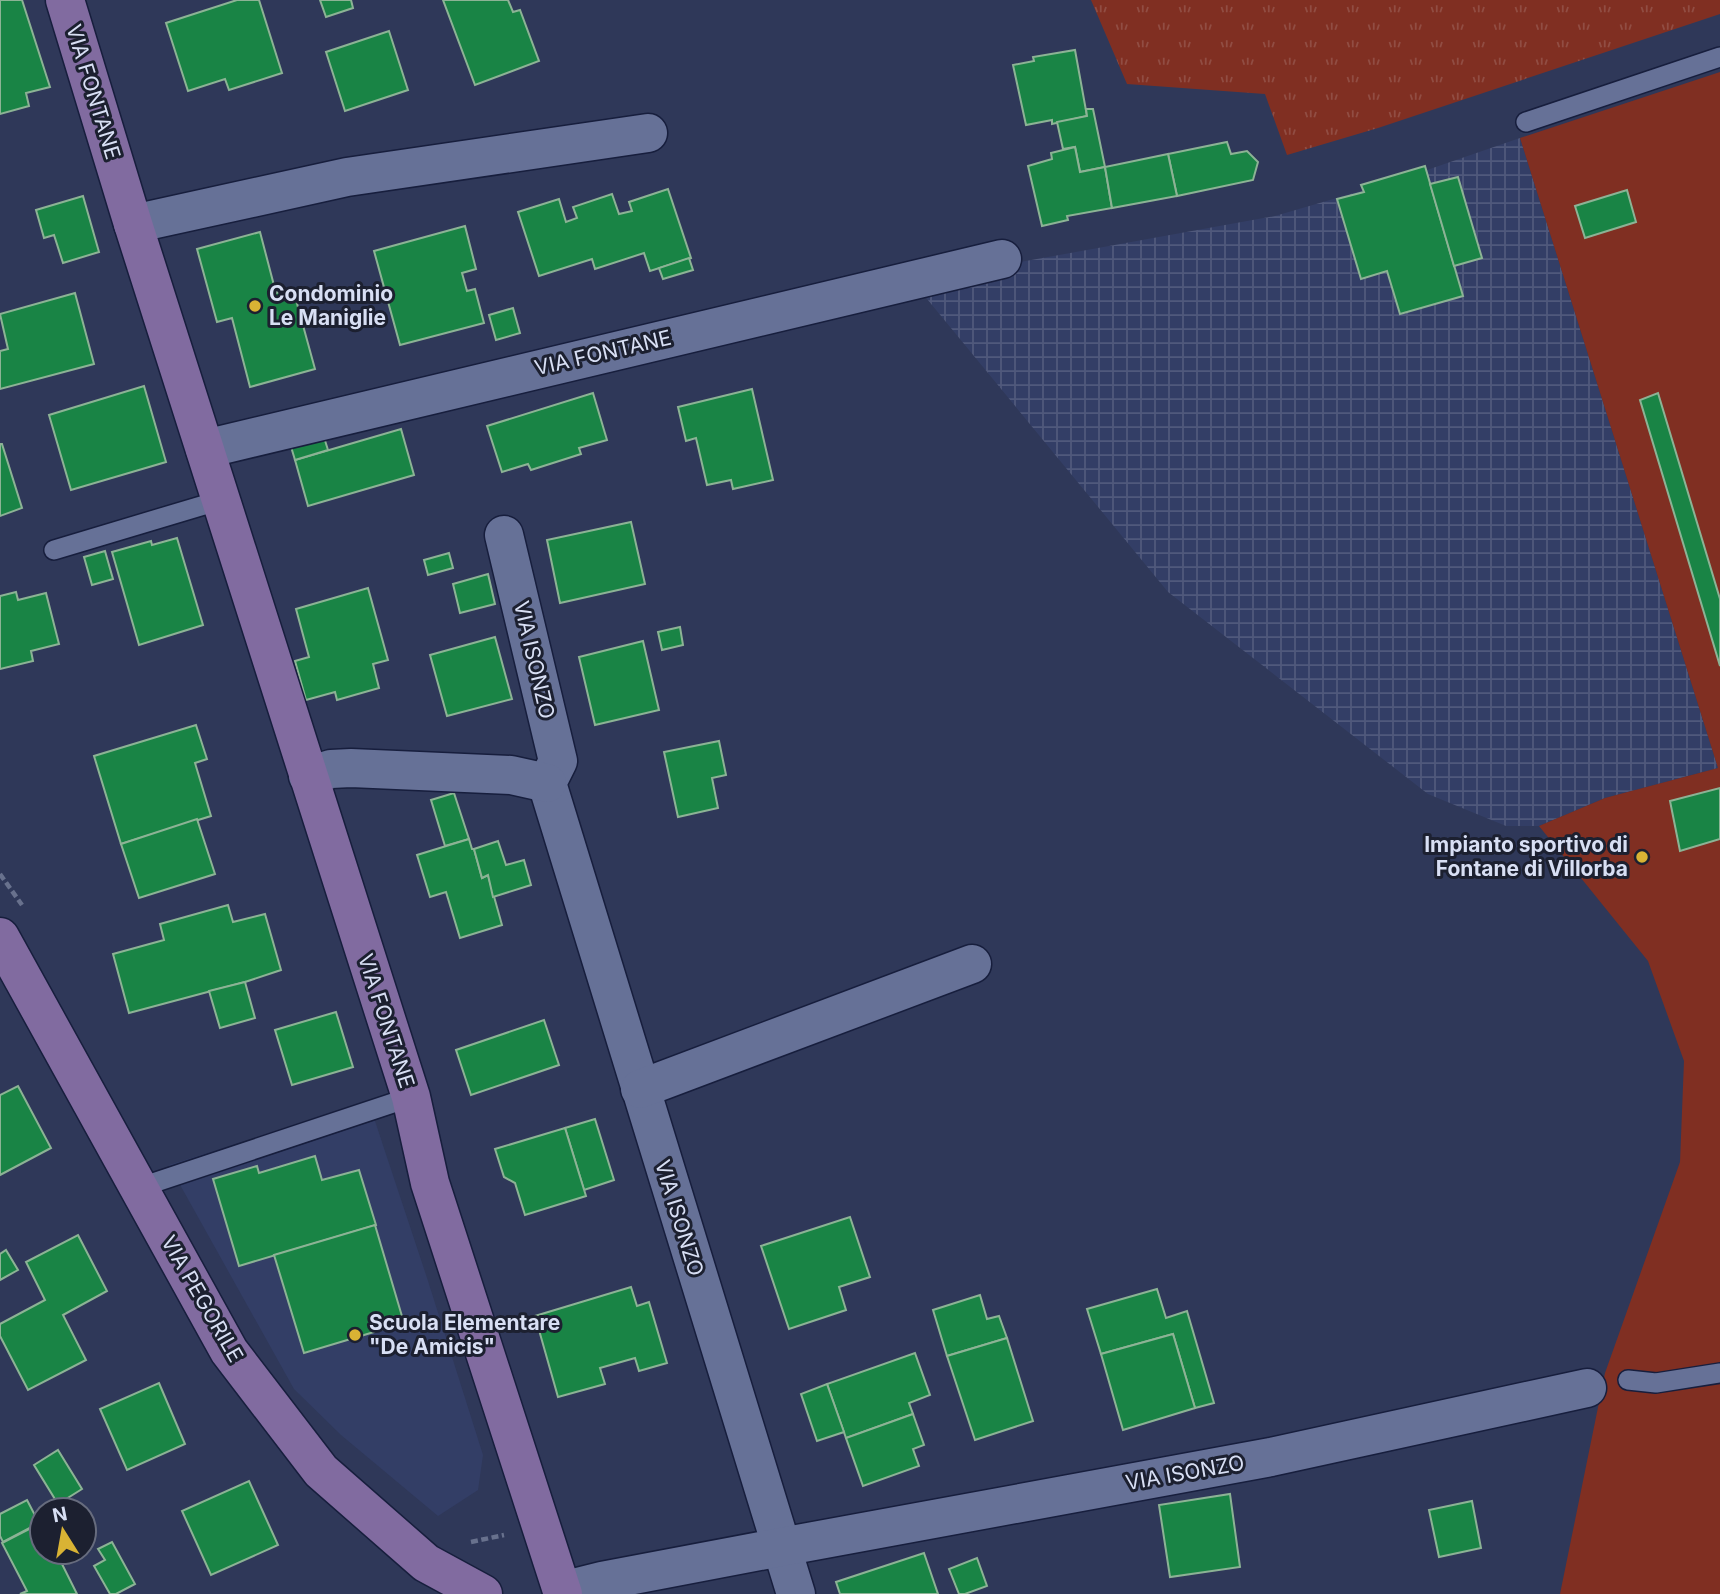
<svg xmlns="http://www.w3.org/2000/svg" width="1720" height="1594" font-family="Inter,sans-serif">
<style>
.built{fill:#333e66}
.industrial{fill:url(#industrial-grid)}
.grass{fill:url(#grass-tufts)}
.green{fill:#802f22}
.building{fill:#198445;stroke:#8cb395;stroke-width:2}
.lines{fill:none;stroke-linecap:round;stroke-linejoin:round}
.lane-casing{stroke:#171e3d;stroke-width:22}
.street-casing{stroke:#171e3d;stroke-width:41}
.secondary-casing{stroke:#171e3d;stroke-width:41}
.path{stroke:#68718d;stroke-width:4.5;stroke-dasharray:7 3.5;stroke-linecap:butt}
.lane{stroke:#667197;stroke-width:19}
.street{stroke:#667197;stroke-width:38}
.secondary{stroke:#816ba0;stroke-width:38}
.poi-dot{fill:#d9b334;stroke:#1c2030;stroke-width:2.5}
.labels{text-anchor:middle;stroke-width:6;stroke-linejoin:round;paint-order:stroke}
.street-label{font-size:21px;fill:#d8dff4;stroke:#1c2030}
.poi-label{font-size:21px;font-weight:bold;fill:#d8dff4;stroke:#1c2030;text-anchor:start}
</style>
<defs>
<pattern id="industrial-grid" width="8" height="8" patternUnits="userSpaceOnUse" patternTransform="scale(1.75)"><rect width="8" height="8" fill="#333e66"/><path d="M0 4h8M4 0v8" fill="none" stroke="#50597c"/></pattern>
<pattern id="grass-tufts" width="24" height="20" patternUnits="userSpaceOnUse" patternTransform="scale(1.75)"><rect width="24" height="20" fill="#802f22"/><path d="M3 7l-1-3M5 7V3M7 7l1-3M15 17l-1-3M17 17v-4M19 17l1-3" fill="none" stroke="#914d43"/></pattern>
</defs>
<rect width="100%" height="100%" fill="#2f3859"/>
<!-- built -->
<polygon class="built" points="369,1103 428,1281 483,1455 478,1490 438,1516 341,1435 294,1389 169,1165"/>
<!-- industrial -->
<polygon class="industrial" points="1520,138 1718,768 1605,798 1539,826 1506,826 1428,794 1168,592 918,288 1004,265 1275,216 1395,181"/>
<!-- grass -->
<polygon class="grass" points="1091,0 1720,0 1720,14 1378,128 1287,155 1265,94 1127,84"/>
<!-- green -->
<polygon class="green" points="1720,72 1720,1594 1560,1594 1605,1373 1680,1162 1684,1061 1648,961 1539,826 1605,798 1718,768 1520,138"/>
<!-- building -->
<g class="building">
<polygon points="0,0 22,0 50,87 26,93 29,106 0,114"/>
<polygon points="237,0 259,0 282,73 229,90 225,79 188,91 166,23"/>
<polygon points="320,0 351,0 353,8 326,17"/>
<polygon points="443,0 508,0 513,12 520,10 539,61 475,85"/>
<polygon points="389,31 408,90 345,111 326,52"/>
<polygon points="1075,50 1087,116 1052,124 1052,120 1026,125 1013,65 1034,61 1033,57"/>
<polygon points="1086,109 1093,109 1105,167 1080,172 1075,147 1063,149 1057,122 1087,116"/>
<polygon points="1227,142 1231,154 1247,151 1258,162 1253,180 1177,196 1168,154"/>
<polygon points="1075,147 1080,172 1105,167 1112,208 1067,216 1068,220 1042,226 1028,166 1052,159 1051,153"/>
<polygon points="1168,154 1177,196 1112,208 1105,167"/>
<polygon points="1425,166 1463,296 1400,314 1387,271 1361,279 1337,199 1364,192 1361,185"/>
<polygon points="1458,177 1482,258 1454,266 1430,184"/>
<polygon points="668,189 691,258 650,271 644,253 595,269 592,259 539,276 518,212 559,199 566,222 577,218 573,207 612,194 619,214 632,211 629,202"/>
<polygon points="1627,190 1636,222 1585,238 1575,206"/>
<polygon points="83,196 99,252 63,263 54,235 44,238 36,210"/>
<polygon points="465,226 476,269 462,273 467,291 475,289 484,323 400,345 374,251"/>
<polygon points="260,232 276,293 293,289 315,369 250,387 232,318 217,322 197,249"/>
<polygon points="689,258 693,270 663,279 659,268"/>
<polygon points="75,293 94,364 0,389 0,351 8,349 0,314"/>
<polygon points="513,308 520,333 496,340 489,315"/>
<polygon points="144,386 166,462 71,490 49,415"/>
<polygon points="752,389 773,480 733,489 731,480 707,485 696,438 686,441 678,407"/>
<polygon points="593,393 607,440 579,448 581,454 531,470 528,464 502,472 487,426"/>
<polygon points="1658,393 1720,599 1720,666 1640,400"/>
<polygon points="401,429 414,475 308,506 295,460"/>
<polygon points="322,431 328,450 295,460 289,440"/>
<polygon points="0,444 2,444 22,508 0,516"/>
<polygon points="631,522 645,584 560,603 547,540"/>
<polygon points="177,538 203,625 139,645 112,552 151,541 152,545"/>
<polygon points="105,551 113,579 92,585 84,557"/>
<polygon points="449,553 453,568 428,575 424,560"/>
<polygon points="488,574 495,604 460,613 453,584"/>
<polygon points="368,588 388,660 373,664 379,688 337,700 335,692 306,700 295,661 309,657 296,609"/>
<polygon points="16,592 18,600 46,593 59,644 31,651 33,661 0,669 0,596"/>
<polygon points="680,627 683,645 662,650 658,632"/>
<polygon points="495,637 512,699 447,716 430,655"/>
<polygon points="643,641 659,710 595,725 579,657"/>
<polygon points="196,725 207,759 195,763 211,816 121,844 94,756"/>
<polygon points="719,741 726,775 712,778 718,808 678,817 664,752"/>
<polygon points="1720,788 1720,839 1680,851 1670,801"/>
<polygon points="454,793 469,839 445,846 431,800"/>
<polygon points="197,819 215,874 139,898 121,844"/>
<polygon points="469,839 472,849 474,849 482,878 488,875 502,925 460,938 446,892 430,897 417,855"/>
<polygon points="498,841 506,865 524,860 531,885 493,897 488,875 482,878 474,849"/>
<polygon points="228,905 233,922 265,914 281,970 245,982 129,1013 113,954 164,940 160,924"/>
<polygon points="245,982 255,1018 220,1028 209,991"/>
<polygon points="336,1012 353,1067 292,1085 275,1030"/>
<polygon points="544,1020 559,1065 471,1095 456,1050"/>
<polygon points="18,1086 51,1148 0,1175 0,1095"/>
<polygon points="595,1119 614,1180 584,1190 565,1128"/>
<polygon points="565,1128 586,1196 525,1215 515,1183 504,1177 495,1149"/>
<polygon points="315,1156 322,1180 359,1170 376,1225 239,1266 213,1179 257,1166 259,1173"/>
<polygon points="850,1217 870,1277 839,1287 846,1310 789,1329 761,1246"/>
<polygon points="375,1225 404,1323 304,1353 274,1255"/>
<polygon points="78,1235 107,1291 63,1315 86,1360 28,1390 0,1336 0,1324 45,1300 26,1262"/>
<polygon points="6,1250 18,1270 0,1280 0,1254"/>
<polygon points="631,1287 637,1306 649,1302 667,1363 639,1371 635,1358 600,1368 605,1384 558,1397 535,1316"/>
<polygon points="1157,1289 1166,1318 1187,1311 1214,1403 1195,1408 1173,1334 1101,1354 1087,1309"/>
<polygon points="980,1295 987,1319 999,1316 1007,1338 947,1356 933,1310"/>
<polygon points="1173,1334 1195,1408 1123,1430 1101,1354"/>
<polygon points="1007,1338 1033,1421 975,1440 947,1356"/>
<polygon points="915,1353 930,1395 909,1403 913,1414 846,1438 827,1384"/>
<polygon points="159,1383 185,1444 127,1470 100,1409"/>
<polygon points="827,1384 844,1432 817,1441 801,1394"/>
<polygon points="913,1414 924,1445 913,1449 919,1466 863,1486 846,1438"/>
<polygon points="58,1450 82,1489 58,1504 34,1465"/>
<polygon points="249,1481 278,1545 211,1575 182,1511"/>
<polygon points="1230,1494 1240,1567 1170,1577 1159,1505"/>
<polygon points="27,1500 39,1523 3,1542 0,1536 0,1514"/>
<polygon points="1472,1501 1481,1548 1439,1557 1429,1510"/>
<polygon points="41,1523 42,1552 56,1552 77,1594 20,1594 27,1591 2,1543"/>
<polygon points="112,1542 135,1584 116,1594 110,1594 94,1566 105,1560 98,1549"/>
<polygon points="924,1553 938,1594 840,1594 836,1582"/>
<polygon points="977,1558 987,1586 965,1594 959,1594 949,1569"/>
</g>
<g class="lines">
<defs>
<g id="lane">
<polyline points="1526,122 1720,57"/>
<polyline points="54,550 221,500"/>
<polyline points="138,1188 411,1097"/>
<polyline points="1628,1380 1656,1383 1720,1373"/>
</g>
<g id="street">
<polyline points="133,224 347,177 648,133"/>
<polyline points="205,449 1002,259"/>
<polyline points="504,535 558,761 547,783 796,1594"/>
<polyline points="308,776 331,769 351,768 511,775 547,783"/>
<polyline points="640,1089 972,964"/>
<polyline points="562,1591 602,1581 781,1547 1271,1457 1587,1388"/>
</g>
<g id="secondary">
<polyline points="65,0 133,224 411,1097 430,1183 563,1594"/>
<polyline points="0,937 229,1351 321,1471 426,1563 483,1594"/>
</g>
</defs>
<!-- lane casing -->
<use href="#lane" class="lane-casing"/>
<!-- street casing -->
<use href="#street" class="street-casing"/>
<!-- secondary casing -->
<use href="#secondary" class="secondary-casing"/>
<!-- path -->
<g class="path">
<polyline points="0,874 22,905"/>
<polyline points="471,1542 504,1535"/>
</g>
<!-- lane -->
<use href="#lane" class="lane"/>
<!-- street -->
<use href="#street" class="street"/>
<!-- secondary -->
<use href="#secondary" class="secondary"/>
</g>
<!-- markers -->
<g class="poi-dot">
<circle cx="255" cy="306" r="7"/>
<circle cx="1642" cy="857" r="7"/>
<circle cx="355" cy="1335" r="7"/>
</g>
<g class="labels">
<!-- street labels -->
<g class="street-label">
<text transform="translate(93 92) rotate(73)" y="7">VIA FONTANE</text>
<text transform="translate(603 353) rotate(-13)" y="7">VIA FONTANE</text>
<text transform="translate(534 660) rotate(77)" y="7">VIA ISONZO</text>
<text transform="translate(386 1021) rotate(72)" y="7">VIA FONTANE</text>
<text transform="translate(679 1218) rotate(73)" y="7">VIA ISONZO</text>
<text transform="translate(202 1299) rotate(60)" y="7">VIA PEGORILE</text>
<text transform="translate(1185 1473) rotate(-10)" y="7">VIA ISONZO</text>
</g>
<!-- poi labels -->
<g class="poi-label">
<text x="269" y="301">Condominio<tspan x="269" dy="24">Le Maniglie</tspan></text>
<text x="1628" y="852" text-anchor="end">Impianto sportivo di<tspan x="1628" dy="24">Fontane di Villorba</tspan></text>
<text x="369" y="1330">Scuola Elementare<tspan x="369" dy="24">"De Amicis"</tspan></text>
</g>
</g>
<!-- north arrow -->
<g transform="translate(63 1531) rotate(349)"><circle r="33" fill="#1c2030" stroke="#676c7e" stroke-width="2"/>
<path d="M0-5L12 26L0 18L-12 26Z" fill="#d9b334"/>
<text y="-10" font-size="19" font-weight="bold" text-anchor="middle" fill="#d8dff4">N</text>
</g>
</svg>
